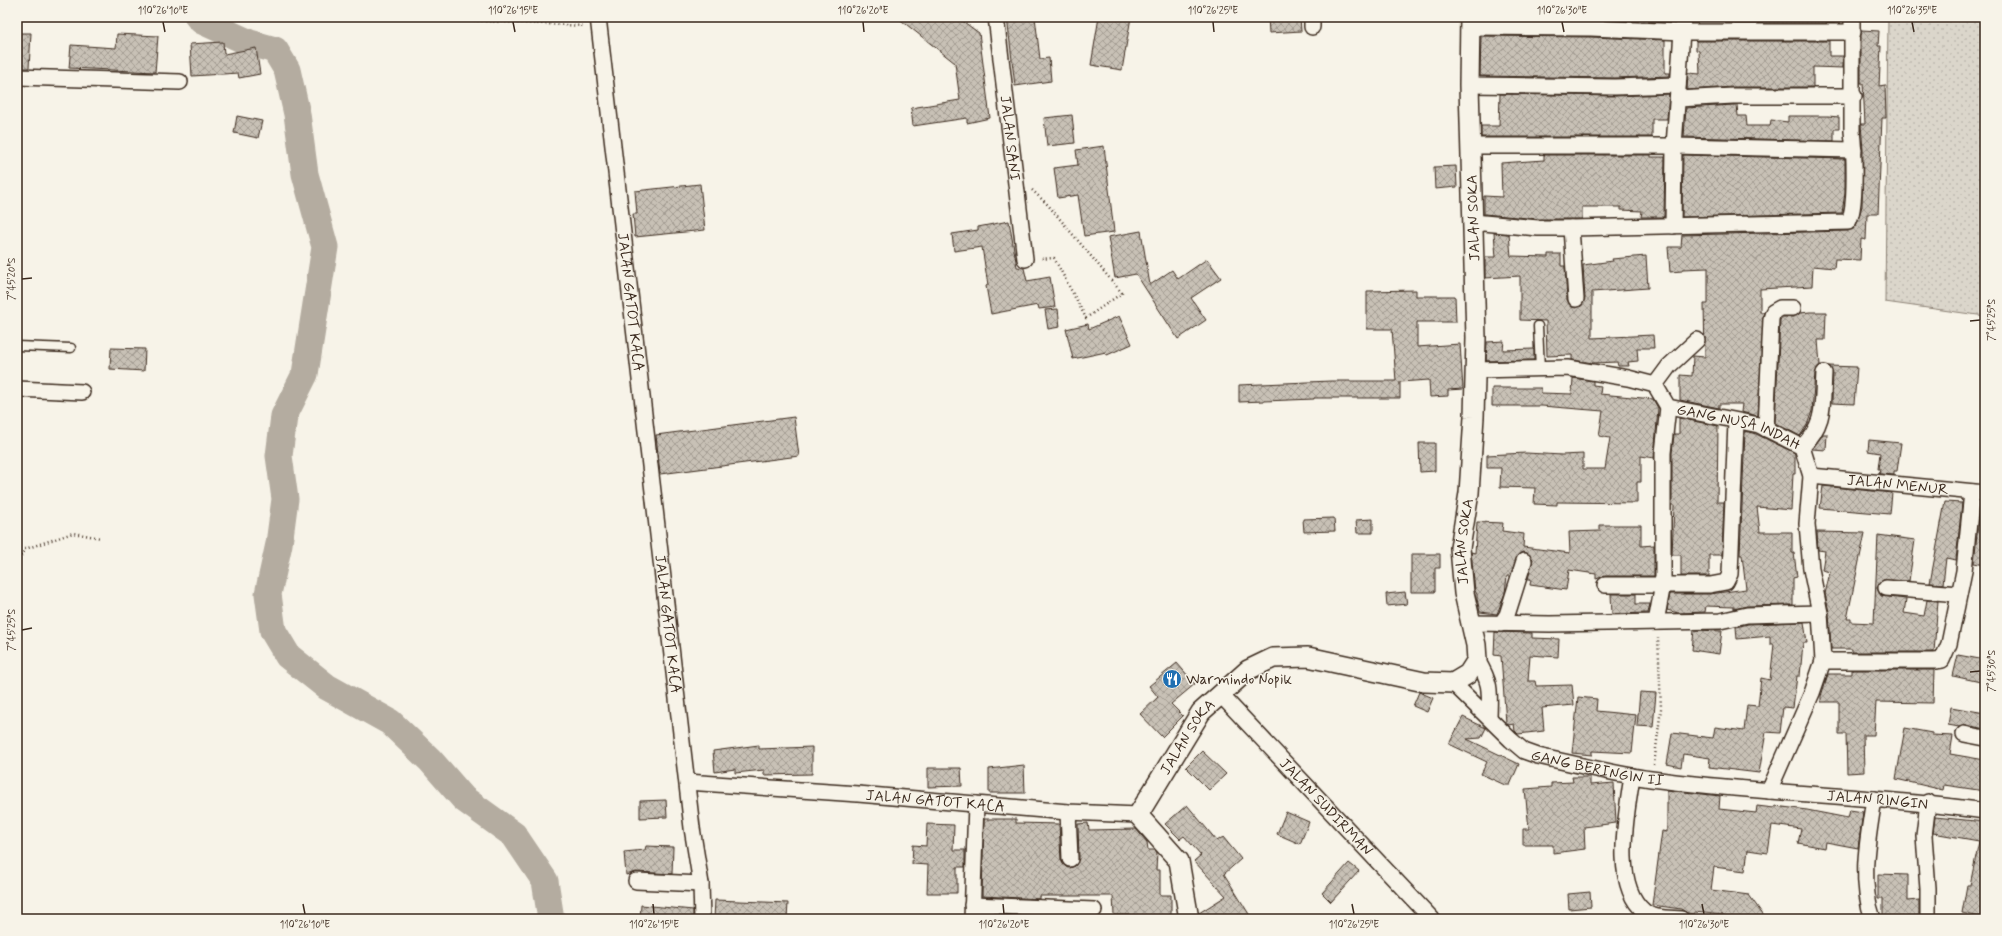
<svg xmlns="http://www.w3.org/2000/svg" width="2002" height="936" font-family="Mynerve,sans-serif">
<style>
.grass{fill:url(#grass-dots);stroke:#8b8074}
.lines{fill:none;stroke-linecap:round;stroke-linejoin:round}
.river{stroke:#b4aca0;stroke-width:27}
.building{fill:url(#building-cross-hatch);stroke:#3b2a1e}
.service-casing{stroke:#3b2a1e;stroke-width:11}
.minor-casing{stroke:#3b2a1e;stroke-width:18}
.tertiary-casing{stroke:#3b2a1e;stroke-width:22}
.path{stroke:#3b2a1e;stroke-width:2.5;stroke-dasharray:1 3;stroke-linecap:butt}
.service{stroke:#f7f3e8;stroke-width:8}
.minor{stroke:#f7f3e8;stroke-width:15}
.tertiary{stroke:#f7f3e8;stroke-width:19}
.ticks{fill:none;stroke:#3b2a1e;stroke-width:1.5}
.labels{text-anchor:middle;stroke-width:3;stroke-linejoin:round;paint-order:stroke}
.street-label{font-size:15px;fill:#3b2a1e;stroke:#f7f3e8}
.poi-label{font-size:15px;fill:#3b2a1e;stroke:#f7f3e8;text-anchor:start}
.neatline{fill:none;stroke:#3b2a1e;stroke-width:1.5}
.ticks-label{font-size:10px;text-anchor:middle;fill:#3b2a1e}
</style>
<defs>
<pattern id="grass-dots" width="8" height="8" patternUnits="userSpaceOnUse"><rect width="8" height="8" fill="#dbd6cb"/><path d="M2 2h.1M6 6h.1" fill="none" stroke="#bdb8ae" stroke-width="1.8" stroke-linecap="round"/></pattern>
<pattern id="building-cross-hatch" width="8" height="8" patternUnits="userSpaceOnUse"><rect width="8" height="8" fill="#c8c1b6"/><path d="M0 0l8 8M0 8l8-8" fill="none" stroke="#a49d93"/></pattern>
</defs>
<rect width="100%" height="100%" fill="#f7f3e8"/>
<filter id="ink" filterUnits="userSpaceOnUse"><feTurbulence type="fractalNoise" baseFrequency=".025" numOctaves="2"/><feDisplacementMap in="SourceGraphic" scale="8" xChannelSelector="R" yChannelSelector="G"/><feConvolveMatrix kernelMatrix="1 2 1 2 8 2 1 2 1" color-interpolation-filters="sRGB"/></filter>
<g filter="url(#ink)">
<!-- grass -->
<polygon class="grass" points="1888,17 1985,17 1985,316 1885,302"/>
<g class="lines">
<!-- river -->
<polyline class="river" points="198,17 202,21 250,43 275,50 287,70 297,114 305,174 325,247 305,374 284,416 279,456 285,499 279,544 268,594 273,631 288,656 327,687 390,722 430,760 464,799 514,835 545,881 551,919"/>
</g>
<!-- building -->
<g class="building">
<polygon points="897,17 957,17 979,33 990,118 967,123 967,118 913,126 911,108 960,100 955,63"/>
<polygon points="1007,17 1035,17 1040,59 1049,58 1051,81 1015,86"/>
<polygon points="1099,17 1131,17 1122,70 1091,65"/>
<polygon points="1268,17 1300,17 1301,31 1269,33"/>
<polygon points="1481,17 1672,17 1671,22"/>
<polygon points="1757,17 1834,17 1834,23 1758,23"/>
<polygon points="1861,30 1879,31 1878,46 1881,46 1879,86 1885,85 1886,118 1882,118 1878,214 1867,214 1866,240 1861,239 1860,260 1835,259 1834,268 1813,266 1812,286 1760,289 1760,312 1764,312 1758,416 1741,412 1742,404 1719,404 1719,408 1680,400 1680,375 1692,376 1693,356 1705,357 1704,304 1708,304 1708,268 1682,269 1682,271 1670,272 1668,247 1681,247 1682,235 1848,231 1856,226 1862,206 1863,150 1861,124 1865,124 1863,83 1861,83"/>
<polygon points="17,33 31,33 29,68 17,68"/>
<polygon points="117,34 158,36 155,72 69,68 71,45 116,48"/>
<polygon points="1481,36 1591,37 1665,40 1665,73 1670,73 1670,76 1615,78 1480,76"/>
<polygon points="1696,41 1829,41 1829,56 1843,56 1843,68 1813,67 1813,87 1733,87 1687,90 1688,73 1700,74 1699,51 1696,50"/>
<polygon points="223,42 224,54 256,48 260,74 239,78 238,73 192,76 190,44"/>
<polygon points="1500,94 1615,96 1669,94 1667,119 1652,119 1652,137 1481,137 1481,126 1499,126"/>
<polygon points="1733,105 1737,105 1738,116 1746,116 1747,126 1770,126 1771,120 1788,122 1788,116 1828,116 1839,117 1839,129 1834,129 1834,141 1684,137 1686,108"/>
<polygon points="1072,115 1075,143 1047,146 1044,118"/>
<polygon points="237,116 262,121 258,138 234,133"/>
<polygon points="1104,146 1114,232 1084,236 1078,195 1058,198 1054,168 1078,165 1076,150"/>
<polygon points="1544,155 1651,155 1651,157 1665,157 1664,217 1641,217 1642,211 1621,210 1621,207 1582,207 1582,219 1538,219 1484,214 1484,196 1502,197 1501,163 1544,160"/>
<polygon points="1683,155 1845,159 1845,192 1842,213 1682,217"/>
<polygon points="1456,166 1457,187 1435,189 1434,167"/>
<polygon points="700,184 705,230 635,237 633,214 637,214 635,191"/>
<polygon points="1009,221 1017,267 1024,268 1027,281 1050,277 1055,307 1039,309 1038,305 991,314 986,286 988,285 982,247 954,251 952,234 978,230 978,227"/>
<polygon points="1141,231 1150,285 1172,270 1178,279 1207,259 1221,278 1191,298 1206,320 1178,339 1136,274 1115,278 1108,237"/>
<polygon points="1494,233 1509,234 1511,256 1548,257 1548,254 1561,254 1561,266 1565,266 1567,300 1572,307 1576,308 1581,306 1585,299 1583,265 1613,261 1612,259 1646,256 1648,288 1592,292 1592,338 1653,335 1654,348 1637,348 1638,361 1628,362 1629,366 1618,366 1617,362 1593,363 1572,360 1572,355 1547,356 1546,321 1520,320 1520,276 1485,278 1485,257 1496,257"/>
<polygon points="1416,290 1416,296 1455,296 1456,322 1417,322 1417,347 1460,344 1463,389 1448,390 1448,396 1430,397 1429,380 1400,382 1400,398 1314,398 1314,399 1239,402 1239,385 1331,381 1396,381 1392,329 1367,329 1367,291"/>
<polygon points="1058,309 1060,327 1048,329 1045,310"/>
<polygon points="1810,312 1826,312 1825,340 1818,340 1820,365 1815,373 1812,411 1807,425 1800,436 1775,423 1780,320 1782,317 1793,317 1800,313"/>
<polygon points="1119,316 1132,344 1107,355 1106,352 1073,359 1066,329 1088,324 1089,329"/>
<polygon points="1504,341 1503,350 1534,349 1534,360 1486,361 1487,342"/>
<polygon points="111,348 145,349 144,371 110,369"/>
<polygon points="1829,366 1857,367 1854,404 1832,403 1833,373"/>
<polygon points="1573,378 1593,381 1593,385 1601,386 1600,394 1653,399 1658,408 1654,458 1641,456 1641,482 1637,482 1637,503 1557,502 1557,505 1534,504 1535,488 1500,487 1501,468 1487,468 1487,455 1526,453 1562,455 1583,454 1583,469 1605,469 1610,438 1599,436 1603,411 1542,406 1492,406 1492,388 1541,388 1541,393 1572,394"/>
<polygon points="794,417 799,456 660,474 656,435"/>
<polygon points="1679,418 1718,426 1717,502 1724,502 1722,555 1709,555 1709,576 1681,576 1681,555 1672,555 1674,505 1672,505 1672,453 1674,434 1679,434"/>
<polygon points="1745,431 1756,434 1795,453 1795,474 1793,474 1791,510 1757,507 1760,532 1792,532 1792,553 1794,553 1797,577 1793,578 1793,605 1747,606 1734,609 1734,607 1706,606 1705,612 1678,613 1667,610 1670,594 1710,594 1746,589 1742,555 1740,555"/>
<polygon points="1823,434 1827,434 1826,450 1812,449"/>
<polygon points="1869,440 1901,443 1897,471 1894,471 1894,475 1879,474 1880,469 1878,469 1880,453 1868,451"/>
<polygon points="1419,443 1435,443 1435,471 1420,472"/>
<polygon points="1823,486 1892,493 1890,514 1820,508"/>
<polygon points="1945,502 1962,503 1956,560 1946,558 1943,584 1930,583"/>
<polygon points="1980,505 1985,506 1985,565 1974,563"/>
<polygon points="1334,518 1335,531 1304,532 1303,519"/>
<polygon points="1373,519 1373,533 1357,533 1356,520"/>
<polygon points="1477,522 1503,523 1502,531 1524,534 1523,547 1570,553 1569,532 1600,531 1600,525 1641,525 1641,546 1654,545 1654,576 1605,576 1596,579 1596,574 1569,570 1566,590 1530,585 1531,579 1528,579 1533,559 1527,553 1522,552 1518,555 1510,576 1507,576 1505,593 1497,614 1480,612 1477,599 1477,594 1475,591 1471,552 1475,553"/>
<polygon points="1817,532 1865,533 1847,619 1851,619 1851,622 1874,623 1878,535 1915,540 1909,581 1883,580 1877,588 1881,596 1906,599 1904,613 1924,616 1927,600 1938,601 1934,652 1852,652 1852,649 1831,649 1829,612 1825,594 1830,572 1822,570 1825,551 1818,550"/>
<polygon points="1411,554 1440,554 1440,568 1435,568 1435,592 1411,592"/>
<polygon points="1405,592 1407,604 1387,606 1386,594"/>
<polygon points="1611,594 1636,594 1636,604 1650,604 1648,613 1612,614"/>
<polygon points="1804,622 1807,643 1803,643 1800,676 1797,676 1793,708 1783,707 1780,733 1766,732 1759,773 1709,767 1710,758 1683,754 1681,767 1667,764 1672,733 1713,738 1715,727 1744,731 1747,705 1758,706 1761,678 1770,680 1774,644 1770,644 1770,636 1737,639 1736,627 1748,624"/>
<polygon points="1694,630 1722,631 1719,654 1692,650"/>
<polygon points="1495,632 1532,633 1532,638 1559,639 1558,657 1530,655 1528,681 1535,681 1536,686 1572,685 1574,705 1542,708 1544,731 1518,734 1515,731 1514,724 1508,725 1506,723 1501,656 1494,655"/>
<polygon points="1958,655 1985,660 1985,683 1953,676"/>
<polygon points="1177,663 1195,684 1171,704 1183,716 1162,737 1140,714 1158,697 1149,686"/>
<polygon points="1852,670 1934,670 1933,703 1876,702 1874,735 1863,735 1864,772 1847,773 1846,734 1839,734 1839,702 1821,702 1821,696 1828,674 1852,674"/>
<polygon points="1419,692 1433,698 1427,712 1413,706"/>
<polygon points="1640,692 1656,693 1653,727 1637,726"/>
<polygon points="1578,697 1597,699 1596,711 1636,715 1632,753 1592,751 1592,755 1572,753"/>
<polygon points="1951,707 1985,713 1985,729 1966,725 1959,727 1948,725"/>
<polygon points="1463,717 1486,728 1481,738 1467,739 1519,764 1510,785 1505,785 1481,774 1487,762 1449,744"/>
<polygon points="1905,728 1932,733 1932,735 1953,736 1950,754 1985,760 1985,791 1944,785 1943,790 1896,779"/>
<polygon points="759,745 759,749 812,747 812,774 764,775 764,770 735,773 735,769 715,772 713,751"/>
<polygon points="1202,751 1226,774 1209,790 1186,767"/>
<polygon points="1024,765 1025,793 989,793 989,769"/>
<polygon points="928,768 961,768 962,786 928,787"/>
<polygon points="1572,777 1590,777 1590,785 1614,783 1616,823 1584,827 1585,849 1553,853 1553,845 1523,845 1523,829 1529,829 1525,789 1551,787 1551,783 1573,782"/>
<polygon points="1667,790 1720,796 1719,809 1756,813 1757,806 1774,808 1775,806 1807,810 1848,818 1850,810 1863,812 1858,848 1826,842 1825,848 1798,843 1801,829 1772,825 1768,853 1748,850 1745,871 1714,867 1711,890 1749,895 1766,919 1734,919 1722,918 1723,915 1694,912 1694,914 1687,913 1681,909 1652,905 1662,831 1667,832"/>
<polygon points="666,800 667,817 640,818 640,801"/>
<polygon points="1187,805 1217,841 1223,837 1241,859 1224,874 1252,919 1200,919 1199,913 1226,896 1194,861 1201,855 1184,836 1180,839 1165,824"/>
<polygon points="1286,812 1309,822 1300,844 1277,834"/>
<polygon points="1935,817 1985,822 1985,918 1962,913 1967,885 1970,885 1979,841 1933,833"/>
<polygon points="984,819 1016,819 1016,823 1059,824 1061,860 1066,867 1070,868 1075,866 1079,859 1078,824 1088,823 1089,830 1136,829 1147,842 1148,850 1155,850 1157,852 1156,870 1160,870 1160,895 1171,895 1171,919 1131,919 1131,915 1114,915 1113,896 1040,896 1040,899 982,896"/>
<polygon points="927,824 954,825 953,850 965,850 965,867 957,867 957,893 927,893 928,865 912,864 913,845 926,846"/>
<polygon points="646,846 673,847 672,874 636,872 626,875 624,852 645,850"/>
<polygon points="1349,863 1359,871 1331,902 1322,893"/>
<polygon points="1878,874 1908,875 1908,901 1919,900 1919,919 1883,919 1883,898 1878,898"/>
<polygon points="1590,892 1591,907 1569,909 1568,894"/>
<polygon points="715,900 788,903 787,919 714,919"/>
<polygon points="641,905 693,910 693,919 640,919"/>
<polygon points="993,915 1026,916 1026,919 993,919"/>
</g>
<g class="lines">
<defs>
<g id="service">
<polyline points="1538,326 1540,369"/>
<polyline points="17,346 71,348"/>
</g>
<g id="minor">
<path id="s1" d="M598,17l94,811 9,56 1,35"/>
<path id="s2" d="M996,17l29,242"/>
<polyline points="1312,17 1312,27"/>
<polyline points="1471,27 1591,28 1683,32 1853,32"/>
<polyline points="17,77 180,82"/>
<polyline points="1469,85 1615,87 1678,85"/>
<polyline points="1678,99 1733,96 1854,96"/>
<polyline points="1471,146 1674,146 1854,150"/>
<path d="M1473,222l65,6h33l277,-6c9,-12 6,-74 4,-91v-114"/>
<polyline points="1673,226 1674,146 1683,17"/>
<polyline points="1571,228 1576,299"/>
<path id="s3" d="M1475,370l93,-2 60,10 27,7 13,22 91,18 43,22 9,29 -4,48 4,45 9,44 3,48 -11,32 -43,98"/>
<polyline points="1655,385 1669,366 1697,340"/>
<polyline points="17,389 82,392"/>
<polyline points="1766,429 1771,319 1773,312 1780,308 1793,308"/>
<path d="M1802,447c24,-24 20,-42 22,-74"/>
<path id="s4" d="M1811,476l174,17"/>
<polyline points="1605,585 1710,585 1726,582 1730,574 1736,422"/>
<polyline points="1886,588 1959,594"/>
<polyline points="1656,622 1663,584 1663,453 1668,407"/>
<polyline points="1471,623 1550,624 1720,621 1747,615 1820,613"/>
<polyline points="1501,624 1507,615 1524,561"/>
<path d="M1477,660c14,23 13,30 12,56"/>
<polyline points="1823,661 1935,661 1942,660 1949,644 1964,571 1972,492"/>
<path id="s5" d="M1453,683l58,57 13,11 14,5c37,8 75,18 113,23 111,15 223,16 334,32"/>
<path id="s6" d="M1220,694l212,225"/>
<polyline points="1964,734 1985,738"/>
<path d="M1632,776c-5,37 -21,109 13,136 9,7 26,6 36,7"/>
<path id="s7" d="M687,782l171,12 210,18 70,3"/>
<polyline points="1068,812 1070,859"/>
<polyline points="636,881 701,884"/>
<polyline points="972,905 1094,910"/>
<polyline points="972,919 976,804"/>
<path d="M1873,919c-14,-39 -5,-80 1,-120"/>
<polyline points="1928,919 1928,889 1924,836 1928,802"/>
</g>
<g id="tertiary">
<path id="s8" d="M1189,919l-10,-58 -41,-46 63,-103 47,-42 25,-12 35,-1 116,25 29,1 15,-9 9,-14 -1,-15 -12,-52 -4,-45 9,-55 5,-76 2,-79 -7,-253 1,-68"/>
</g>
</defs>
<!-- service casing -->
<use href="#service" class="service-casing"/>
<!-- minor casing -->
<use href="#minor" class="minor-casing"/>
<!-- tertiary casing -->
<use href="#tertiary" class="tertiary-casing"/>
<!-- path -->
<g class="path">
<polyline points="458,17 465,20 585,26"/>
<polyline points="1032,190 1048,205 1122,293 1086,318 1054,258 1039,259"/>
<polyline points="17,563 25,549 73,533 101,538"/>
<polyline points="1654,765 1661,708 1658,637"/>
</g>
<!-- service -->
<use href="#service" class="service"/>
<!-- minor -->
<use href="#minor" class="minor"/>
<!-- tertiary -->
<use href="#tertiary" class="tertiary"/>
</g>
</g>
<!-- ticks -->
<path class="ticks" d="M163,22l2,10M513,22l2,10M863,22l1,10M1213,22l1,10M1562,22l2,10M1912,22l2,10M22,279l10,-1M1970,321l10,-1M22,630l10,-2M1970,672l10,-1M303,904l2,10M653,904l1,10M1003,904l1,10M1352,904l2,10M1702,904l2,10"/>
<!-- icons -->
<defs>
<symbol id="restaurant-disc" viewBox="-11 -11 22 22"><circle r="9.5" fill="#1f6fb2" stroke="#f7f3e8"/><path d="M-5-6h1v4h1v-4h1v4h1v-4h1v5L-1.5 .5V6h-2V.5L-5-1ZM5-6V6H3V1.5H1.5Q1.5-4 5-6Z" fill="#fff"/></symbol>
</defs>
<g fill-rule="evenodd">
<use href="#restaurant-disc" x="1161" y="668" width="22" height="22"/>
</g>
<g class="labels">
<!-- street labels -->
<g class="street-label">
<text dy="5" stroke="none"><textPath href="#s2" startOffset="122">JALAN SANI</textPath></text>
<text transform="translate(1473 218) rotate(-92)" y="5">JALAN SOKA</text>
<text dy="5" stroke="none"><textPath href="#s1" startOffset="287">JALAN GATOT KACA</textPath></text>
<text dy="5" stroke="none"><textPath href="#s3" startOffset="281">GANG NUSA INDAH</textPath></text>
<text dy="5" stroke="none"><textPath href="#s4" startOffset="87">JALAN MENUR</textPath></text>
<text dy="5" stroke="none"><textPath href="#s8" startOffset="669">JALAN SOKA</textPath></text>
<text dy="5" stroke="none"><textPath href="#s1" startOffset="611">JALAN GATOT KACA</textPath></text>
<text dy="5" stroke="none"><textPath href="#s8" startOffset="213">JALAN SOKA</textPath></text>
<text dy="5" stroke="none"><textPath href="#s5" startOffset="174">GANG BERINGIN II</textPath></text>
<text dy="5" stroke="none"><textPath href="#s5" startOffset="456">JALAN RINGIN</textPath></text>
<text dy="5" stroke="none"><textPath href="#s7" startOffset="249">JALAN GATOT KACA</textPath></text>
<text dy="5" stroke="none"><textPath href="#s6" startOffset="155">JALAN SUDIRMAN</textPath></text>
</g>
<!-- poi labels -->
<g class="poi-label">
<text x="1186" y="684">Warmindo Nopik</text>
</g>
</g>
<!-- margin -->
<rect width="2002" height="936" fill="none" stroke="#f7f3e8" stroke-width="44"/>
<rect x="22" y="22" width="1958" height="892" class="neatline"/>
<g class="ticks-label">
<text x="163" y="14">110°26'10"E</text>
<text x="513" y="14">110°26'15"E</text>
<text x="863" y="14">110°26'20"E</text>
<text x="1213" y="14">110°26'25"E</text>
<text x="1562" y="14">110°26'30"E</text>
<text x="1912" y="14">110°26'35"E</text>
<text transform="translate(11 279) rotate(-90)" y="4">7°45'20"S</text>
<text transform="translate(1991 320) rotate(-90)" y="4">7°45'25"S</text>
<text transform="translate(11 630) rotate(-90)" y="4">7°45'25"S</text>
<text transform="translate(1991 671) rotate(-90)" y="4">7°45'30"S</text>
<text x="305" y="928">110°26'10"E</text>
<text x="654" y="928">110°26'15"E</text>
<text x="1004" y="928">110°26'20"E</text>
<text x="1354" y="928">110°26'25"E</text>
<text x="1704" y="928">110°26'30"E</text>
</g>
</svg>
